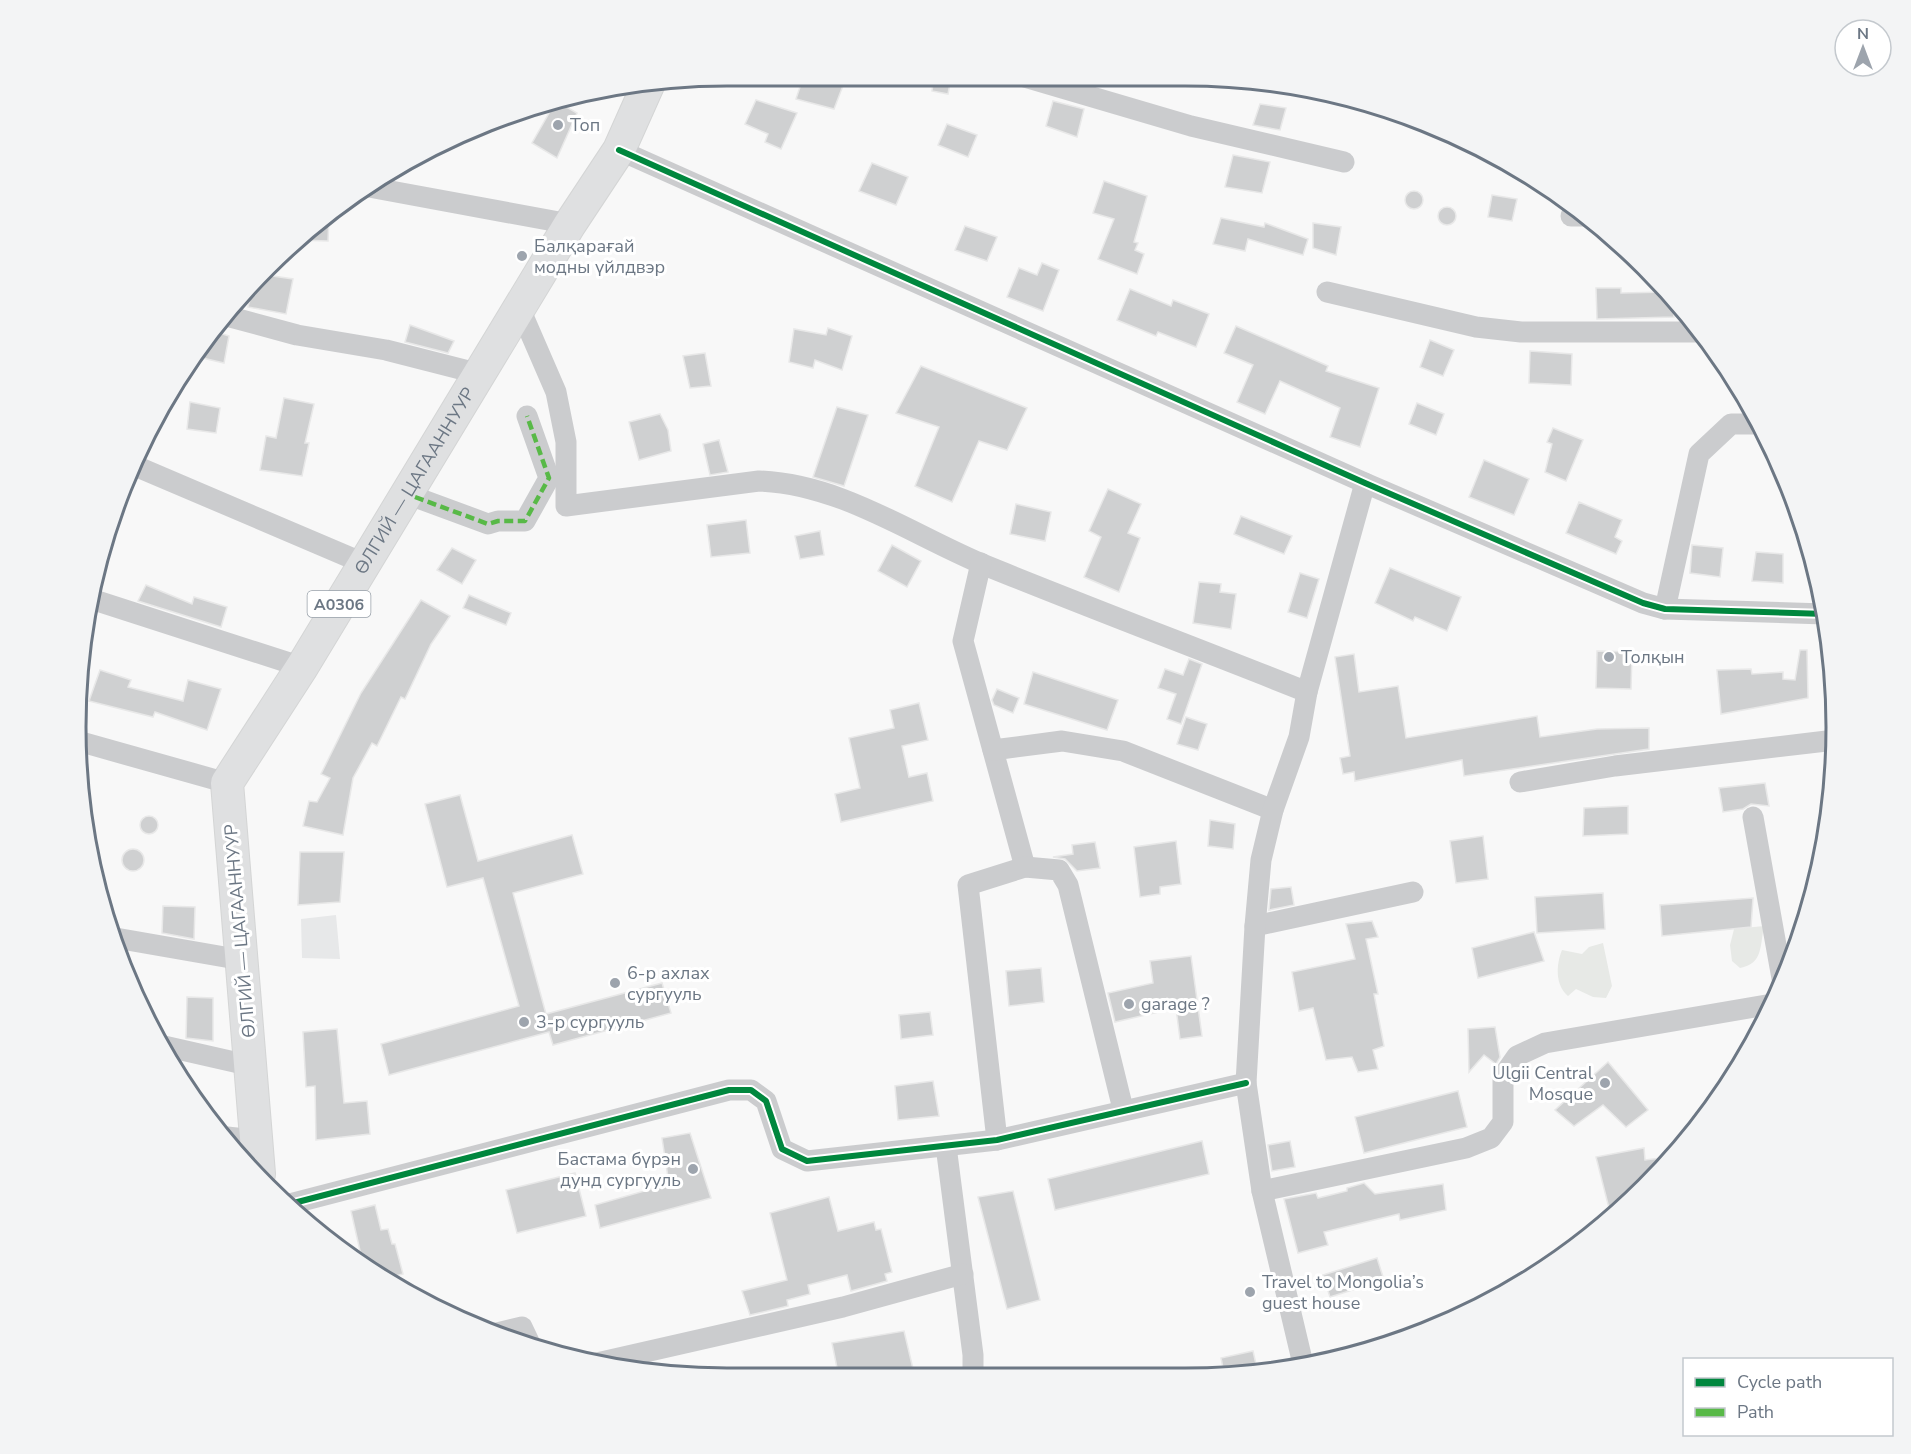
<svg xmlns="http://www.w3.org/2000/svg" width="1911" height="1454" font-family="'Nunito Sans',sans-serif">
<style>
.built{fill:#e7e8e9}
.green{fill:#e7e9e6}
.building{fill:#cfd0d1;stroke:#e8e8e8;stroke-width:1.5}
.lines{fill:none;stroke-linecap:round;stroke-linejoin:round}
.highway-casing{stroke:#d4d5d5;stroke-width:34}
.minor{stroke:#cbccce;stroke-width:21}
.highway{stroke:#dfe0e1;stroke-width:32}
.quiet{stroke:#58b947;stroke-width:4.5;stroke-dasharray:9 4.5;stroke-linecap:butt}
.cycleway-casing{stroke:#fff;stroke-width:10}
.cycleway{stroke:#00873e;stroke-width:6}
.poi-dot{fill:#9da4ad;stroke:#fff;stroke-width:2}
.labels{text-anchor:middle;stroke-width:6;stroke-linejoin:round;paint-order:stroke}
.shield{fill:#fff;stroke:#98a0a9;stroke-width:1.5}
.shield-label{font-size:16px;font-weight:bold;fill:#6c7784}
.poi-label{font-size:18px;fill:#6c7784;stroke:#fff;text-anchor:start}
.street-label{font-size:18px;fill:#6c7784;stroke:#fff}
.rim{fill:none;stroke:#6c7784;stroke-width:3}
</style>
<rect width="100%" height="100%" fill="#f8f8f8"/>
<!-- built -->
<polygon class="built" points="336,915 340,959 302,958 301,919"/>
<!-- green -->
<g class="green">
<path d="M1764,926c-4,20 -1,38 -24,42l-8,-7 -2,-16 4,-16z"/>
<path d="M1603,943l9,43 -6,12 -13,-1 -17,-8 -8,7c-13,-11 -12,-31 -6,-46l20,4 7,-7z"/>
</g>
<!-- building -->
<g class="building">
<polygon points="804,75 823,75 844,83 834,109 796,99"/>
<polygon points="934,76 951,78 948,94 932,91"/>
<polygon points="756,100 797,113 781,149 765,142 768,134 745,124"/>
<polygon points="556,101 577,113 557,158 532,143"/>
<polygon points="1053,101 1084,109 1077,137 1046,126"/>
<polygon points="1260,104 1286,108 1280,130 1253,125"/>
<polygon points="947,124 977,135 968,157 938,145"/>
<polygon points="1233,155 1270,162 1262,193 1225,187"/>
<polygon points="872,163 908,177 896,205 859,191"/>
<polygon points="1104,181 1147,196 1134,242 1138,243 1135,250 1144,254 1137,274 1098,259 1114,219 1093,213"/>
<circle cx="1414" cy="200" r="9"/>
<polygon points="1492,195 1517,199 1512,221 1488,217"/>
<circle cx="1447" cy="216" r="9"/>
<polygon points="329,217 328,241 299,240 316,228"/>
<polygon points="1221,218 1264,227 1265,223 1308,239 1303,255 1248,239 1245,251 1213,244"/>
<polygon points="1313,223 1341,227 1336,255 1313,248"/>
<polygon points="965,226 997,237 987,261 955,250"/>
<polygon points="1042,263 1059,270 1043,311 1007,297 1019,268 1037,275"/>
<polygon points="259,274 293,279 286,314 248,307 255,279"/>
<polygon points="1596,288 1621,288 1621,293 1667,292 1672,299 1674,317 1597,319"/>
<polygon points="1130,289 1171,306 1173,300 1209,314 1196,347 1158,332 1156,336 1117,320"/>
<polygon points="410,325 454,341 448,353 405,342"/>
<polygon points="1236,326 1328,366 1326,371 1379,388 1360,447 1330,437 1340,408 1280,381 1265,414 1237,402 1253,365 1224,353"/>
<polygon points="828,328 852,336 842,370 815,360 813,368 789,362 794,329 826,335"/>
<polygon points="210,330 229,336 224,363 194,356"/>
<polygon points="1430,340 1454,350 1443,376 1420,367"/>
<polygon points="1530,351 1572,354 1571,385 1529,383"/>
<polygon points="705,353 711,386 690,388 683,356"/>
<polygon points="921,366 1027,408 1007,450 979,441 952,502 915,486 939,427 896,413"/>
<polygon points="284,398 314,404 305,443 309,443 302,476 260,470 266,436 276,438"/>
<polygon points="190,402 220,408 216,433 187,429"/>
<polygon points="1417,403 1444,414 1436,435 1409,424"/>
<polygon points="837,407 868,415 844,486 813,477"/>
<polygon points="660,414 668,430 671,451 639,460 629,422"/>
<polygon points="1553,428 1583,440 1566,481 1545,472 1552,444 1547,442"/>
<polygon points="719,440 728,472 710,475 703,444"/>
<polygon points="1484,460 1529,479 1514,515 1469,497"/>
<polygon points="1108,489 1141,504 1128,533 1140,538 1119,592 1084,577 1101,537 1089,531"/>
<polygon points="1579,502 1622,520 1615,537 1622,541 1616,554 1566,533"/>
<polygon points="1016,504 1051,512 1045,541 1010,534"/>
<polygon points="1241,516 1292,536 1284,554 1234,534"/>
<polygon points="746,520 750,553 711,557 707,525"/>
<polygon points="820,531 824,555 800,559 795,536"/>
<polygon points="892,545 921,561 907,587 878,571"/>
<polygon points="1692,545 1723,548 1720,577 1690,573"/>
<polygon points="452,548 476,560 462,584 437,570"/>
<polygon points="1756,552 1783,554 1783,583 1752,581"/>
<polygon points="1390,568 1461,597 1447,631 1415,617 1413,621 1375,603"/>
<polygon points="1300,573 1319,579 1307,618 1288,612"/>
<polygon points="1199,582 1221,584 1220,592 1236,594 1231,629 1193,623"/>
<polygon points="146,585 192,604 194,597 227,607 221,627 138,601"/>
<polygon points="469,595 511,613 506,625 463,608"/>
<polygon points="421,600 450,616 431,644 405,699 401,697 377,746 372,743 353,778 343,835 303,826 309,801 317,802 330,778 321,774 361,693"/>
<polygon points="1800,650 1807,650 1808,698 1721,714 1717,670 1751,669 1752,674 1783,672 1783,679 1795,680"/>
<polygon points="1597,651 1632,652 1631,689 1596,688"/>
<polygon points="1354,654 1359,692 1398,686 1406,738 1537,716 1540,737 1597,729 1649,728 1649,749 1464,776 1462,760 1355,781 1354,772 1343,774 1340,758 1350,756 1335,657"/>
<polygon points="1189,659 1202,664 1181,724 1167,719 1176,694 1158,688 1165,669 1183,675"/>
<polygon points="100,670 131,680 128,687 183,701 188,680 221,689 207,730 155,712 153,717 89,701"/>
<polygon points="1033,672 1118,700 1107,730 1024,704"/>
<polygon points="997,689 1019,698 1013,713 994,705 992,700"/>
<polygon points="919,703 928,740 902,746 909,777 927,773 933,801 841,822 835,794 860,788 849,738 894,728 890,710"/>
<polygon points="1186,717 1207,724 1198,750 1177,744"/>
<polygon points="1765,783 1769,806 1751,804 1743,809 1723,812 1719,788"/>
<polygon points="460,795 478,861 572,835 583,874 513,893 546,1014 662,983 671,1013 553,1045 549,1032 389,1075 381,1044 519,1006 483,878 447,887 425,804"/>
<polygon points="1628,806 1628,834 1583,836 1584,808"/>
<circle cx="149" cy="825" r="9"/>
<polygon points="1210,820 1235,824 1233,849 1208,846"/>
<polygon points="1483,836 1488,879 1456,883 1450,841"/>
<polygon points="1176,841 1181,884 1160,887 1160,894 1140,897 1134,847"/>
<polygon points="1095,842 1100,868 1077,871 1065,859 1053,857 1073,854 1072,845"/>
<circle cx="133" cy="860" r="11"/>
<polygon points="300,852 344,852 340,902 298,905"/>
<polygon points="1291,887 1294,905 1269,910 1271,889"/>
<polygon points="1603,893 1605,929 1537,933 1535,897"/>
<polygon points="1753,898 1751,927 1662,936 1660,905"/>
<polygon points="163,906 195,907 194,939 162,933"/>
<polygon points="1372,921 1378,937 1366,939 1378,994 1374,994 1384,1046 1373,1050 1378,1069 1358,1072 1352,1057 1326,1060 1313,1008 1299,1011 1292,972 1355,959 1346,924"/>
<polygon points="1534,932 1544,961 1478,978 1472,948"/>
<polygon points="1191,956 1202,1036 1180,1039 1176,1008 1115,1022 1108,993 1153,983 1150,961"/>
<polygon points="1041,968 1044,1002 1009,1006 1006,971"/>
<polygon points="187,997 213,998 213,1041 186,1038"/>
<polygon points="930,1012 933,1035 901,1039 899,1015"/>
<polygon points="1495,1027 1500,1057 1496,1064 1484,1055 1469,1072 1468,1029"/>
<polygon points="337,1029 344,1103 367,1101 370,1134 316,1140 315,1086 306,1087 303,1032"/>
<polygon points="1608,1062 1648,1110 1626,1127 1603,1105 1574,1126 1555,1110"/>
<polygon points="933,1081 939,1116 898,1120 895,1086"/>
<polygon points="1458,1091 1467,1127 1364,1153 1355,1117"/>
<polygon points="690,1133 711,1198 600,1228 595,1205 669,1184 662,1138"/>
<polygon points="1202,1141 1209,1174 1055,1210 1048,1179"/>
<polygon points="1290,1141 1295,1167 1272,1171 1268,1145"/>
<polygon points="1644,1148 1645,1160 1670,1157 1645,1188 1611,1216 1596,1157"/>
<polygon points="575,1173 586,1216 517,1233 506,1190"/>
<polygon points="1364,1183 1375,1194 1443,1184 1446,1210 1400,1220 1399,1214 1324,1232 1328,1245 1298,1253 1284,1199 1316,1193 1318,1198 1347,1191 1347,1188"/>
<polygon points="1013,1191 1040,1300 1007,1309 978,1197"/>
<polygon points="829,1197 838,1231 874,1222 876,1230 881,1229 892,1272 885,1274 887,1281 851,1291 847,1275 808,1285 810,1294 787,1300 788,1306 750,1315 742,1291 787,1280 770,1213"/>
<polygon points="375,1205 381,1230 388,1229 392,1244 395,1244 403,1274 383,1279 363,1264 351,1211"/>
<polygon points="1377,1258 1384,1280 1330,1297 1323,1275"/>
<polygon points="904,1331 914,1373 838,1373 832,1343"/>
<polygon points="1253,1351 1258,1373 1224,1373 1221,1358"/>
</g>
<g class="lines">
<defs>
<g id="highway">
<path id="s1" d="M259,1174l-32,-391 75,-116 268,-443 49,-74 29,-65"/>
</g>
</defs>
<!-- highway casing -->
<use href="#highway" class="highway-casing"/>
<!-- minor -->
<g class="minor">
<polyline points="1021,76 1191,126 1344,162"/>
<polyline points="619,150 1365,483 1643,603 1665,609 1825,614"/>
<polyline points="369,187 570,224"/>
<polyline points="1571,216 1585,216"/>
<polyline points="1327,292 1476,327 1521,332 1700,332"/>
<path d="M520,309l36,83 10,50v64l193,-25c81,3 150,52 223,83 108,44 217,85 325,128"/>
<polyline points="223,315 297,335 386,350 480,374"/>
<polyline points="133,465 363,563"/>
<polyline points="415,497 488,524 498,521 525,521 549,478 527,416"/>
<polyline points="981,563 963,641 1025,867"/>
<polyline points="88,598 302,667"/>
<polyline points="1665,609 1699,454 1731,424 1758,424"/>
<polyline points="78,741 227,783"/>
<polyline points="993,750 1062,741 1123,751 1273,810"/>
<polyline points="1520,782 1615,766 1835,740"/>
<polyline points="1753,817 1783,984"/>
<polyline points="1255,926 1413,892"/>
<polyline points="110,937 242,960"/>
<polyline points="164,1046 252,1066"/>
<polyline points="227,1137 255,1140"/>
<polyline points="997,1140 968,885 1025,867 1059,870 1068,885 1123,1109"/>
<polyline points="946,1146 973,1355 973,1373"/>
<polyline points="1262,1191 1466,1148 1491,1138 1503,1122 1503,1076 1517,1056 1545,1043 1772,1004"/>
<polyline points="286,1205 729,1090 751,1090 766,1101 782,1149 807,1161 997,1140 1246,1083"/>
<polyline points="493,1334 522,1327 532,1348"/>
<polyline points="597,1363 843,1307 963,1274"/>
<polyline points="1303,1364 1262,1191 1246,1083 1255,926 1261,860 1273,810 1299,737 1307,692 1365,483"/>
</g>
<!-- highway -->
<use href="#highway" class="highway"/>
<!-- quiet -->
<polyline class="quiet" points="415,497 488,524 498,521 525,521 549,478 527,416"/>
<defs>
<g id="cycleway">
<polyline points="619,150 1365,483 1643,603 1665,609 1825,614"/>
<polyline points="286,1205 729,1090 751,1090 766,1101 782,1149 807,1161 997,1140 1246,1083"/>
</g>
</defs>
<!-- cycleway casing -->
<use href="#cycleway" class="cycleway-casing"/>
<!-- cycleway -->
<use href="#cycleway" class="cycleway"/>
</g>
<!-- markers -->
<g class="poi-dot">
<circle cx="558" cy="125" r="6"/>
<circle cx="522" cy="256" r="6"/>
<circle cx="1609" cy="657" r="6"/>
<circle cx="615" cy="983" r="6"/>
<circle cx="1129" cy="1004" r="6"/>
<circle cx="524" cy="1022" r="6"/>
<circle cx="1605" cy="1083" r="6"/>
<circle cx="693" cy="1169" r="6"/>
<circle cx="1250" cy="1292" r="6"/>
</g>
<g class="labels">
<!-- shield labels -->
<rect class="shield" x="307.5" y="591" width="63" height="26" rx="4.5"/>
<g class="shield-label">
<text x="339" y="610">A0306</text>
</g>
<!-- poi labels -->
<g class="poi-label">
<text x="570" y="131">Топ</text>
<text x="534" y="252">Балқарағай<tspan x="534" dy="21">модны үйлдвэр</tspan></text>
<text x="1621" y="663">Толқын</text>
<text x="627" y="979">6-р ахлах<tspan x="627" dy="21">сургууль</tspan></text>
<text x="1141" y="1010">garage ?</text>
<text x="536" y="1028">3-р сургууль</text>
<text x="1593" y="1079" text-anchor="end">Ulgii Central<tspan x="1593" dy="21">Mosque</tspan></text>
<text x="681" y="1165" text-anchor="end">Бастама бүрэн<tspan x="681" dy="21">дунд сургууль</tspan></text>
<text x="1262" y="1288">Travel to Mongolia’s<tspan x="1262" dy="21">guest house</tspan></text>
</g>
<!-- street labels -->
<g class="street-label">
<text dy="6" stroke="none"><textPath href="#s1" startOffset="748">ӨЛГИЙ — ЦАГААННУУР</textPath></text>
<text transform="translate(240 931) rotate(-95)" y="6">ӨЛГИЙ — ЦАГААННУУР</text>
</g>
</g>
<!-- crop -->
<path d="M0 0H1911V1454H0ZM727 86H1185A641 641 0 0 1 1826 727V727A641 641 0 0 1 1185 1368H727A641 641 0 0 1 86 727V727A641 641 0 0 1 727 86Z" fill="#f3f4f5" fill-rule="evenodd"/>
<path class="rim" d="M727 86H1185A641 641 0 0 1 1826 727V727A641 641 0 0 1 1185 1368H727A641 641 0 0 1 86 727V727A641 641 0 0 1 727 86Z"/>
<!-- legend -->
<rect x="1683" y="1358" width="210" height="78" fill="#ffffff" stroke="#c4c9ce" stroke-width="1.5"/>
<rect x="1695" y="1378" width="30" height="9" fill="#00873e" stroke="#c4c9ce" stroke-width="1.5"/>
<text x="1737" y="1388" font-size="18" fill="#6c7784">Cycle path</text>
<rect x="1695" y="1408" width="30" height="9" fill="#58b947" stroke="#c4c9ce" stroke-width="1.5"/>
<text x="1737" y="1418" font-size="18" fill="#6c7784">Path</text>
<!-- north arrow -->
<g transform="translate(1863 48)"><circle r="28" fill="#ffffff" stroke="#c4c9ce" stroke-width="1.5"/>
<path d="M0-4.5L10 22L0 15L-10 22Z" fill="#9da4ad"/>
<text y="-9" font-size="16" font-weight="bold" text-anchor="middle" fill="#6c7784">N</text>
</g>
</svg>
